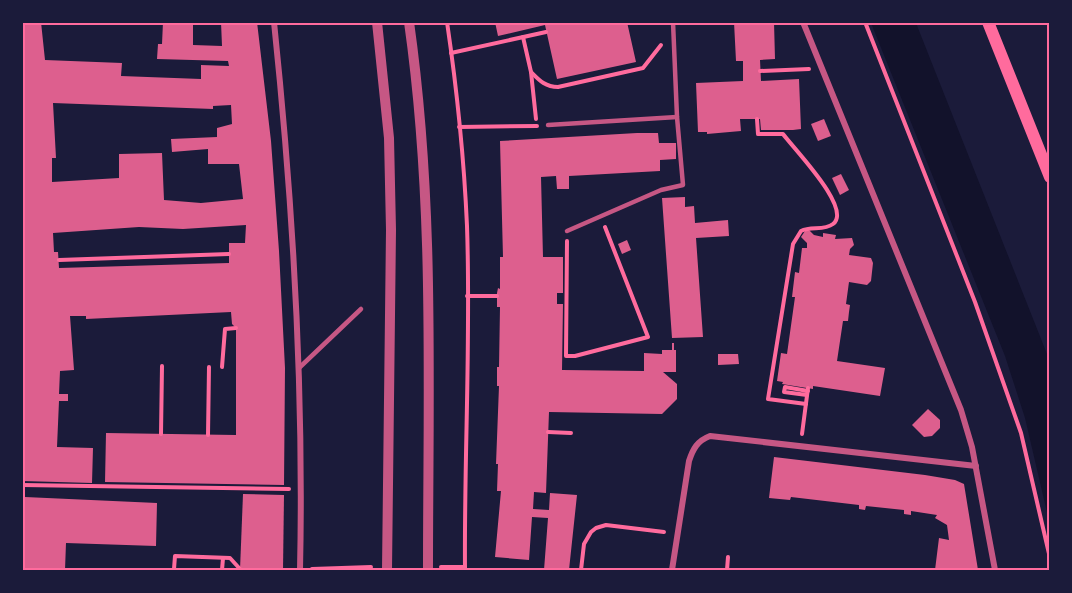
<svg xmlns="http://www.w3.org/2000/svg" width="1072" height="593" font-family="Raleway,sans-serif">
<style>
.water{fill:#12122b}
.building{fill:#dd5f8e;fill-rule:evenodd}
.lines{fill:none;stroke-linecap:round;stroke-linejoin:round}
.path{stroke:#ff6b9d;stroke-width:4}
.service{stroke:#c65784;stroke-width:4.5}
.minor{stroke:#c65784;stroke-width:6}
.tertiary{stroke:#c65784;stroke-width:10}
.secondary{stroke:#ff6b9d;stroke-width:12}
.neatline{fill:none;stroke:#ff6b9d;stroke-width:2}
</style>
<rect width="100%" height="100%" fill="#1b1b3a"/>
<!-- water -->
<polygon class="water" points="871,23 916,23 1047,354 1050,363 1049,521 1025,418 1005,356"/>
<!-- building -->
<g class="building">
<path d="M22,22h19l4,38 77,3 -1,13 80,3v-14l28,1 -1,-5 -71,-2 1,-15h4l1,-22h30v23l29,1 -1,-24h36l14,119 8,110 6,117 -1,117 -179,-3 1,-49 130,2v-107l-4,-4 -1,-12 -145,7v-3h-16l4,54 -14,1 -1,23h9v7h-9l-2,46 36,1 -1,35 -70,-2zM53,103l160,6v-3l18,-1 1,19 -15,4v9l-46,2 1,13 36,-3v15h31l4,35 -42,4 -37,-3 -2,-47 -43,1v24l-67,4v-24h4zM246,225l-1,18h-16v20l-170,5 -1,-16h-4l-1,-19 86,-6 44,2z"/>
<polygon points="495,22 627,22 636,62 557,79 545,25 498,36"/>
<polygon points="734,22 774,22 775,59 760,60 761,81 799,79 801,129 793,130 761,130 760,119 740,119 741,131 707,134 707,132 698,132 696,83 743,81 743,61 736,61"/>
<polygon points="824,119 831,136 818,141 811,124"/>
<polygon points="637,133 658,133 659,143 676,143 676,159 660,160 660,171 569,176 569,189 557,189 556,176 541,177 543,257 563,257 563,293 557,293 557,304 563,304 562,370 644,371 644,353 662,354 662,350 672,350 672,343 674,343 674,350 676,350 676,372 663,372 677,384 677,399 662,414 549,412 546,493 534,492 533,509 549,510 550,493 577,495 569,570 544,570 548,518 532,517 529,560 495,557 501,491 497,491 498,464 496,464 499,386 497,386 497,367 499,367 500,307 497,307 497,293 498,288 500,289 500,257 503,257 500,141"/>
<polygon points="841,174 849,190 840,195 832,178"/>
<polygon points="685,197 685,207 694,206 695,223 728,220 729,236 696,238 703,337 672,338 662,198"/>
<polygon points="809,230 814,235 823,237 823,233 836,235 835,239 852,238 854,245 850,249 849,255 871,258 873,263 871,281 867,285 849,282 846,304 850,305 849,312 848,321 843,321 837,361 885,368 880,396 813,386 813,389 782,384 783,382 777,381 781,353 787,354 795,297 792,297 795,272 799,273 802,248 807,248 807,243 801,237 805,231"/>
<polygon points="627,240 631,250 622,254 618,244"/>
<polygon points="718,354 738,354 739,364 718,365"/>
<polygon points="928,409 940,420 940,428 932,436 924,437 912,425"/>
<polygon points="774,457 925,475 955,480 964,484 978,570 935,570 939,538 949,540 947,525 935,518 937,515 911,511 911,515 904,514 904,510 866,506 865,510 859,509 859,505 791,497 790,500 769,498"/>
<polygon points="243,494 284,495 283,570 240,570"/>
<polygon points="25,497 157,503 156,546 66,543 65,570 22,570"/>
</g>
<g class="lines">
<!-- path -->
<g class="path">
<path d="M447,22c10,68 17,136 20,204 4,115 -3,230 -2,344"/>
<polyline points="865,22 975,302 1021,433 1050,558"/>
<polyline points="523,37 531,72 536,119"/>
<polyline points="451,53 546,32"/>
<polyline points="760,71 809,69"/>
<path d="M531,72c8,8 14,15 27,15l85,-19 18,-23"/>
<path d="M757,119l1,15h25c11,15 70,75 50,90 -9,7 -22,2 -32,7l-8,13 -25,155 38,5"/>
<polyline points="459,127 537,126"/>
<polyline points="567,241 566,356 575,356 648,337 605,227"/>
<polyline points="59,260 229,254"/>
<polyline points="467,296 497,296"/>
<polyline points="222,367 225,329 236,328"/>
<polyline points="807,395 784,392 785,387 808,391"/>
<polyline points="548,432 571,433"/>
<polyline points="161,434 162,366"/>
<polyline points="802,434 808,388"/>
<polyline points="208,435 209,367"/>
<polyline points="22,485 289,489"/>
<polyline points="441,567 465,567"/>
<polyline points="174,569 175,556 230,558 240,569"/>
<polyline points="312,569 371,567"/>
<polyline points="222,570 223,558"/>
<polyline points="581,570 584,544 591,532 596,528 606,525 664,532"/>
<polyline points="727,570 728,557"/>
</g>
<!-- service -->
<g class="service">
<polyline points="548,125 677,117"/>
<polyline points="567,231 661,190 683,185 677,117 673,22"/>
<polyline points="299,368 361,309"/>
</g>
<!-- minor -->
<g class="minor">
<path d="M274,22c19,182 30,365 26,548"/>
<polyline points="803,22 961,410 972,447 995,570"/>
<path d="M672,570l17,-109c4,-12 8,-20 21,-25l266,30"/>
</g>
<!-- tertiary -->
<g class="tertiary">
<polyline points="377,22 389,138 391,230 387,570"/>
<path d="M409,22c26,183 19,365 19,548"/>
</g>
<!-- secondary -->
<polyline class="secondary" points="988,22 1050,177"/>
</g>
<!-- border -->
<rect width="1072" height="593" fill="none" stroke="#1b1b3a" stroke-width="48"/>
<rect x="24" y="24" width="1024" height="545" class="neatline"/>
</svg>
